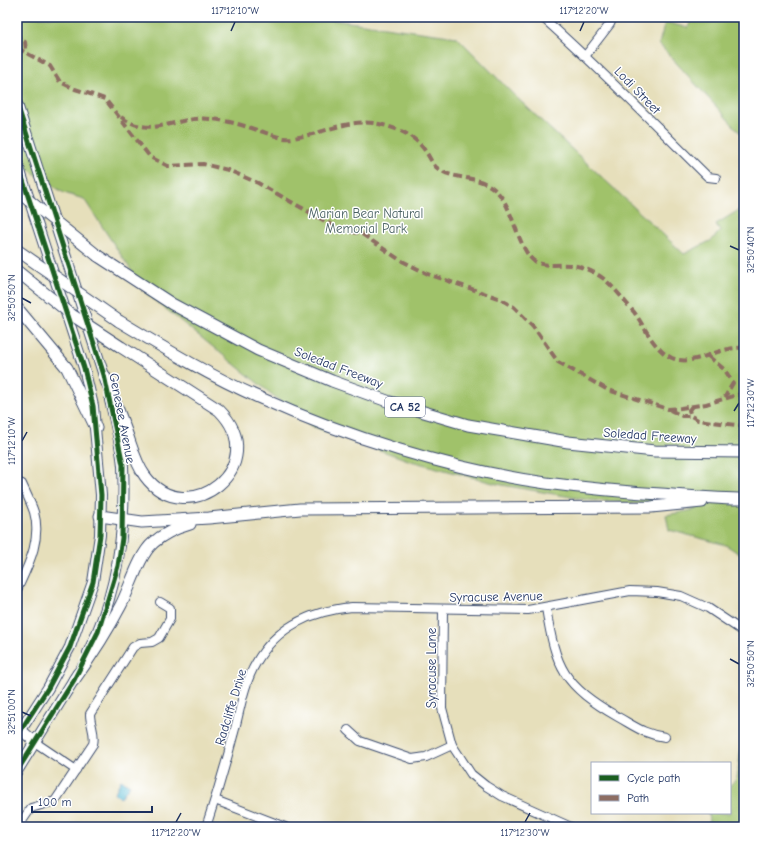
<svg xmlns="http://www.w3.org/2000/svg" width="761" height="844" font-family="'Comic Neue',sans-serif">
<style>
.green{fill:#a0c26b;stroke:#5e7864}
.water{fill:#54bad2;stroke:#387498}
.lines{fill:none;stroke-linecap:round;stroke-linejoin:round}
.minor-casing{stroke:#39496c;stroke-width:10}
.major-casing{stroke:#39496c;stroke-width:12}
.highway-casing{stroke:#39496c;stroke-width:13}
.minor{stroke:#fff;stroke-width:8}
.major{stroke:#fff;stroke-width:10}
.highway{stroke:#fff;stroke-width:11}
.highway-bridge-casing{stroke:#39496c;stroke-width:13;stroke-linecap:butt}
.highway-bridge{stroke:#fff;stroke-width:11}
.quiet{stroke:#8d6e63;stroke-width:4;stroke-dasharray:8 4;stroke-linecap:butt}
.cycleway-casing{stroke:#fff;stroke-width:8}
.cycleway{stroke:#1b5e20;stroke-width:5}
.ticks{fill:none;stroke:#1b2f5e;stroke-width:1.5}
.labels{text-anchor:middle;stroke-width:3;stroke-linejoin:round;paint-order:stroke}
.shield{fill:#fff;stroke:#5f6d8e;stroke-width:1}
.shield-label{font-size:12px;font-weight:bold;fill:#1b2f5e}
.street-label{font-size:13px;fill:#1b2f5e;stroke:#fff}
.park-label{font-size:13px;fill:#4a6263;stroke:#fff}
.neatline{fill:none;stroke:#1b2f5e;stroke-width:1.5}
.ticks-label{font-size:10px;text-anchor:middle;fill:#1b2f5e}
</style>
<rect width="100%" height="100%" fill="#fff"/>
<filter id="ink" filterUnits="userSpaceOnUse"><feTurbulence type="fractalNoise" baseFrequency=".025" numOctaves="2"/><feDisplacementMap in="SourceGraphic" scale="8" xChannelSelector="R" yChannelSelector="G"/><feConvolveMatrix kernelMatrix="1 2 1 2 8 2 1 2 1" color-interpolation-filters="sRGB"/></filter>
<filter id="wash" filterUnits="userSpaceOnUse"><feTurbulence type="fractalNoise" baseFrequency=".012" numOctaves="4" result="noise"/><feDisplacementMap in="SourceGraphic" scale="16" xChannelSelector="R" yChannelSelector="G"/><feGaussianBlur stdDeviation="0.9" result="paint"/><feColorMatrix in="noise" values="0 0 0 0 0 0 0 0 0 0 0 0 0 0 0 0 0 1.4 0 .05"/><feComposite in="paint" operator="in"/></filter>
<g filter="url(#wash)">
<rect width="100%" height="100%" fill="#e6dfbb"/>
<!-- green -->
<g class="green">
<polygon points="17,17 312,17 457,37 514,95 684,254 712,240 720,231 716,224 744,207 744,557 726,545 669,530 666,515 698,509 588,500 497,484 411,461 311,426 146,293 84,199 64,193 17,162"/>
<polygon points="692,17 744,17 744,137 659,44 665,22 688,28"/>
<polygon points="744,725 744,827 706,827 709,821 708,813 730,813 730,785 737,778"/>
</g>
<!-- water -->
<polygon class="water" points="121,780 130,785 121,797 114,794"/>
</g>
<g filter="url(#ink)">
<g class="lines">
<defs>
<g id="minor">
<path d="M542,17c58,51 111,106 166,160l8,1"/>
<polyline points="586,55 610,24 613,17"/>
<path d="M17,482l5,2c4,9 9,19 12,28 8,28 -6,54 -17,78"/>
<path d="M546,608c10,61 17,77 72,109 18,10 26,17 47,20"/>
<polyline points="443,610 442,708 452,745 471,774 486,786 502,796 571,827"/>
<polyline points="348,730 360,741 412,759 426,757 452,745"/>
<polyline points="36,743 76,770"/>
<polyline points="215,800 285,827"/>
<path d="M18,827l13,-19 24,-7 38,-57c3,-10 -3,-19 -3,-30l43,-67 7,-4 12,-1 7,-4 11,-19v-11l-10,-6"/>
<path d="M206,827c10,-30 19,-60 27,-91 7,-24 10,-51 23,-73 21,-37 55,-52 96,-56l176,3 102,-19 27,1 24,4 27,12 36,24"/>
</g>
<g id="major">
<polyline points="17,104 106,382"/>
<polyline points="17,162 84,368 93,406 101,495 100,535 93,582 70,647 48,688 17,736"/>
<path d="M88,653c29,-58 38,-122 35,-187 -2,-22 -8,-45 -13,-66"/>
<polyline points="21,730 36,743"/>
<polyline points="17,771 78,673"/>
</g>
<g id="highway">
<polyline points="98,256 172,304 258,350 332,381 390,402 468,425 568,442 655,451 744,452"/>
<polyline points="17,271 32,283"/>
<polyline points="17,308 67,368 96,428"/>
<path d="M119,321c45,27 91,55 139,76 86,39 194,73 288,86 38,5 77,9 115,11 28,2 56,5 83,5"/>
<path d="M104,375c8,20 16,39 23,59 5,14 9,30 18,42 42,57 129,-11 74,-66l-98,-63"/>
<polyline points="100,516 142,522 209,518 300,509 651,507 702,502"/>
<path d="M74,680c18,-25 33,-48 47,-75 9,-17 18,-50 32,-62 11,-10 23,-15 37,-19"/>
</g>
</defs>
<!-- minor casing -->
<use href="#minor" class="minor-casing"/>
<!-- major casing -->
<use href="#major" class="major-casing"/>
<!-- highway casing -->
<use href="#highway" class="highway-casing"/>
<!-- minor -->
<use href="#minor" class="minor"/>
<!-- major -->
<use href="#major" class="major"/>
<!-- highway -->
<use href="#highway" class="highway"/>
<defs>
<g id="highway-bridge">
<polyline points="17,191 98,256"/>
<polyline points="17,250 119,321"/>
<polyline points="32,283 72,315 121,347"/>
</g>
</defs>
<!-- highway-bridge casing -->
<use href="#highway-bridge" class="highway-bridge-casing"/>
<!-- highway-bridge -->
<use href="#highway-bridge" class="highway-bridge"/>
<!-- quiet -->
<g class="quiet">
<polyline points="17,32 20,39 25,42 26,51"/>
<polyline points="17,48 50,66 60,82 75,89 105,99 150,157 168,166 203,164 228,170 258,183 339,229 362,234 400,260 428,274 498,298 514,307 533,326 558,362 608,390 668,409 681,408 706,404 744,393"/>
<path d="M121,117c32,23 56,-2 89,2 16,1 32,6 47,11 11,3 24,10 36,8 31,-4 58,-22 90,-13 19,5 32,11 43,27 3,4 6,11 10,15 19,17 50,3 68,34 9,14 17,51 30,60 9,6 26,3 36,4 12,1 25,7 34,14 11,9 21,23 30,33 11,15 20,38 38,46 19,8 39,-6 57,-9 5,-1 10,-1 15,-2"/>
<polyline points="708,356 725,370 733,383 725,397"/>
<polyline points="692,406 689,410 691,416 698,420 744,426"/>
<polyline points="670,410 682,416 691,416"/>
</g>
<defs>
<g id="cycleway">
<polyline points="17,104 104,375 123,465 122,538 118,566 98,632 74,680 17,771"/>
<polyline points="17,162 84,368 93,406 101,495 100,535 93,582 70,647 48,688 17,736"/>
</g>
</defs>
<!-- cycleway casing -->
<use href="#cycleway" class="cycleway-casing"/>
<!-- cycleway -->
<use href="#cycleway" class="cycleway"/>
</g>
</g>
<!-- ticks -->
<path class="ticks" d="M231,31l4,-9M580,31l4,-9M730,246l9,4M22,298l9,5M734,411l5,-8M22,441l5,-9M730,659l9,5M22,712l9,4M176,822l5,-9M525,822l5,-9"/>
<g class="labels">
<!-- shield labels -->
<rect class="shield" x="385" y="397" width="40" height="20" rx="3"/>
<g class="shield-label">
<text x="405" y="411">CA 52</text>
</g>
<!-- street labels -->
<g class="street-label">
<text transform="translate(638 90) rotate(46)" y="5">Lodi Street</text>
<text transform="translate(339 367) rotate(21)" y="5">Soledad Freeway</text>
<text transform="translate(123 418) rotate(79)" y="5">Genesee Avenue</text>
<text transform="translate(650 435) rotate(4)" y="5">Soledad Freeway</text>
<text transform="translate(496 596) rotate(-1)" y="5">Syracuse Avenue</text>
<text transform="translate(431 668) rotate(-90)" y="5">Syracuse Lane</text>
<text transform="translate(230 707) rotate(-73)" y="5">Radcliffe Drive</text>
</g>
<!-- park labels -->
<g class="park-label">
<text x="366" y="218">Marian Bear Natural<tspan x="366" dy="15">Memorial Park</tspan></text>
</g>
</g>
<!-- margin -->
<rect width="761" height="844" fill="none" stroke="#fff" stroke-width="44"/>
<!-- legend -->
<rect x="591" y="762" width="140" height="52" fill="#ffffff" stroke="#a4acbf"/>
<rect x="599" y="775" width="20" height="6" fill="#1b5e20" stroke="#a4acbf"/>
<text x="627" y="782" font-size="12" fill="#1b2f5e">Cycle path</text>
<rect x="599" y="795" width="20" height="6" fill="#8d6e63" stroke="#a4acbf"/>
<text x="627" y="802" font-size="12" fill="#1b2f5e">Path</text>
<!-- scale -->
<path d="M32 806v6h120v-6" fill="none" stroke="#1b2f5e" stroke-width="2"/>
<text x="38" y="806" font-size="12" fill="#1b2f5e" stroke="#ffffff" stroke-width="3" paint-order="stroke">100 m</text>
<rect x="22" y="22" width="717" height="800" class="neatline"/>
<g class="ticks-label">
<text x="235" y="14">117°12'10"W</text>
<text x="584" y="14">117°12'20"W</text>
<text transform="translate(750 250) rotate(-90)" y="4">32°50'40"N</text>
<text transform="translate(11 298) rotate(-90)" y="4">32°50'50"N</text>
<text transform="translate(750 403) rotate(-90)" y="4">117°12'30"W</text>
<text transform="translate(11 441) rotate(-90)" y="4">117°12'10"W</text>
<text transform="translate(750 664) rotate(-90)" y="4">32°50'50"N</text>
<text transform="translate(11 712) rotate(-90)" y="4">32°51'00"N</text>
<text x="176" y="836">117°12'20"W</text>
<text x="525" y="836">117°12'30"W</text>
</g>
</svg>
